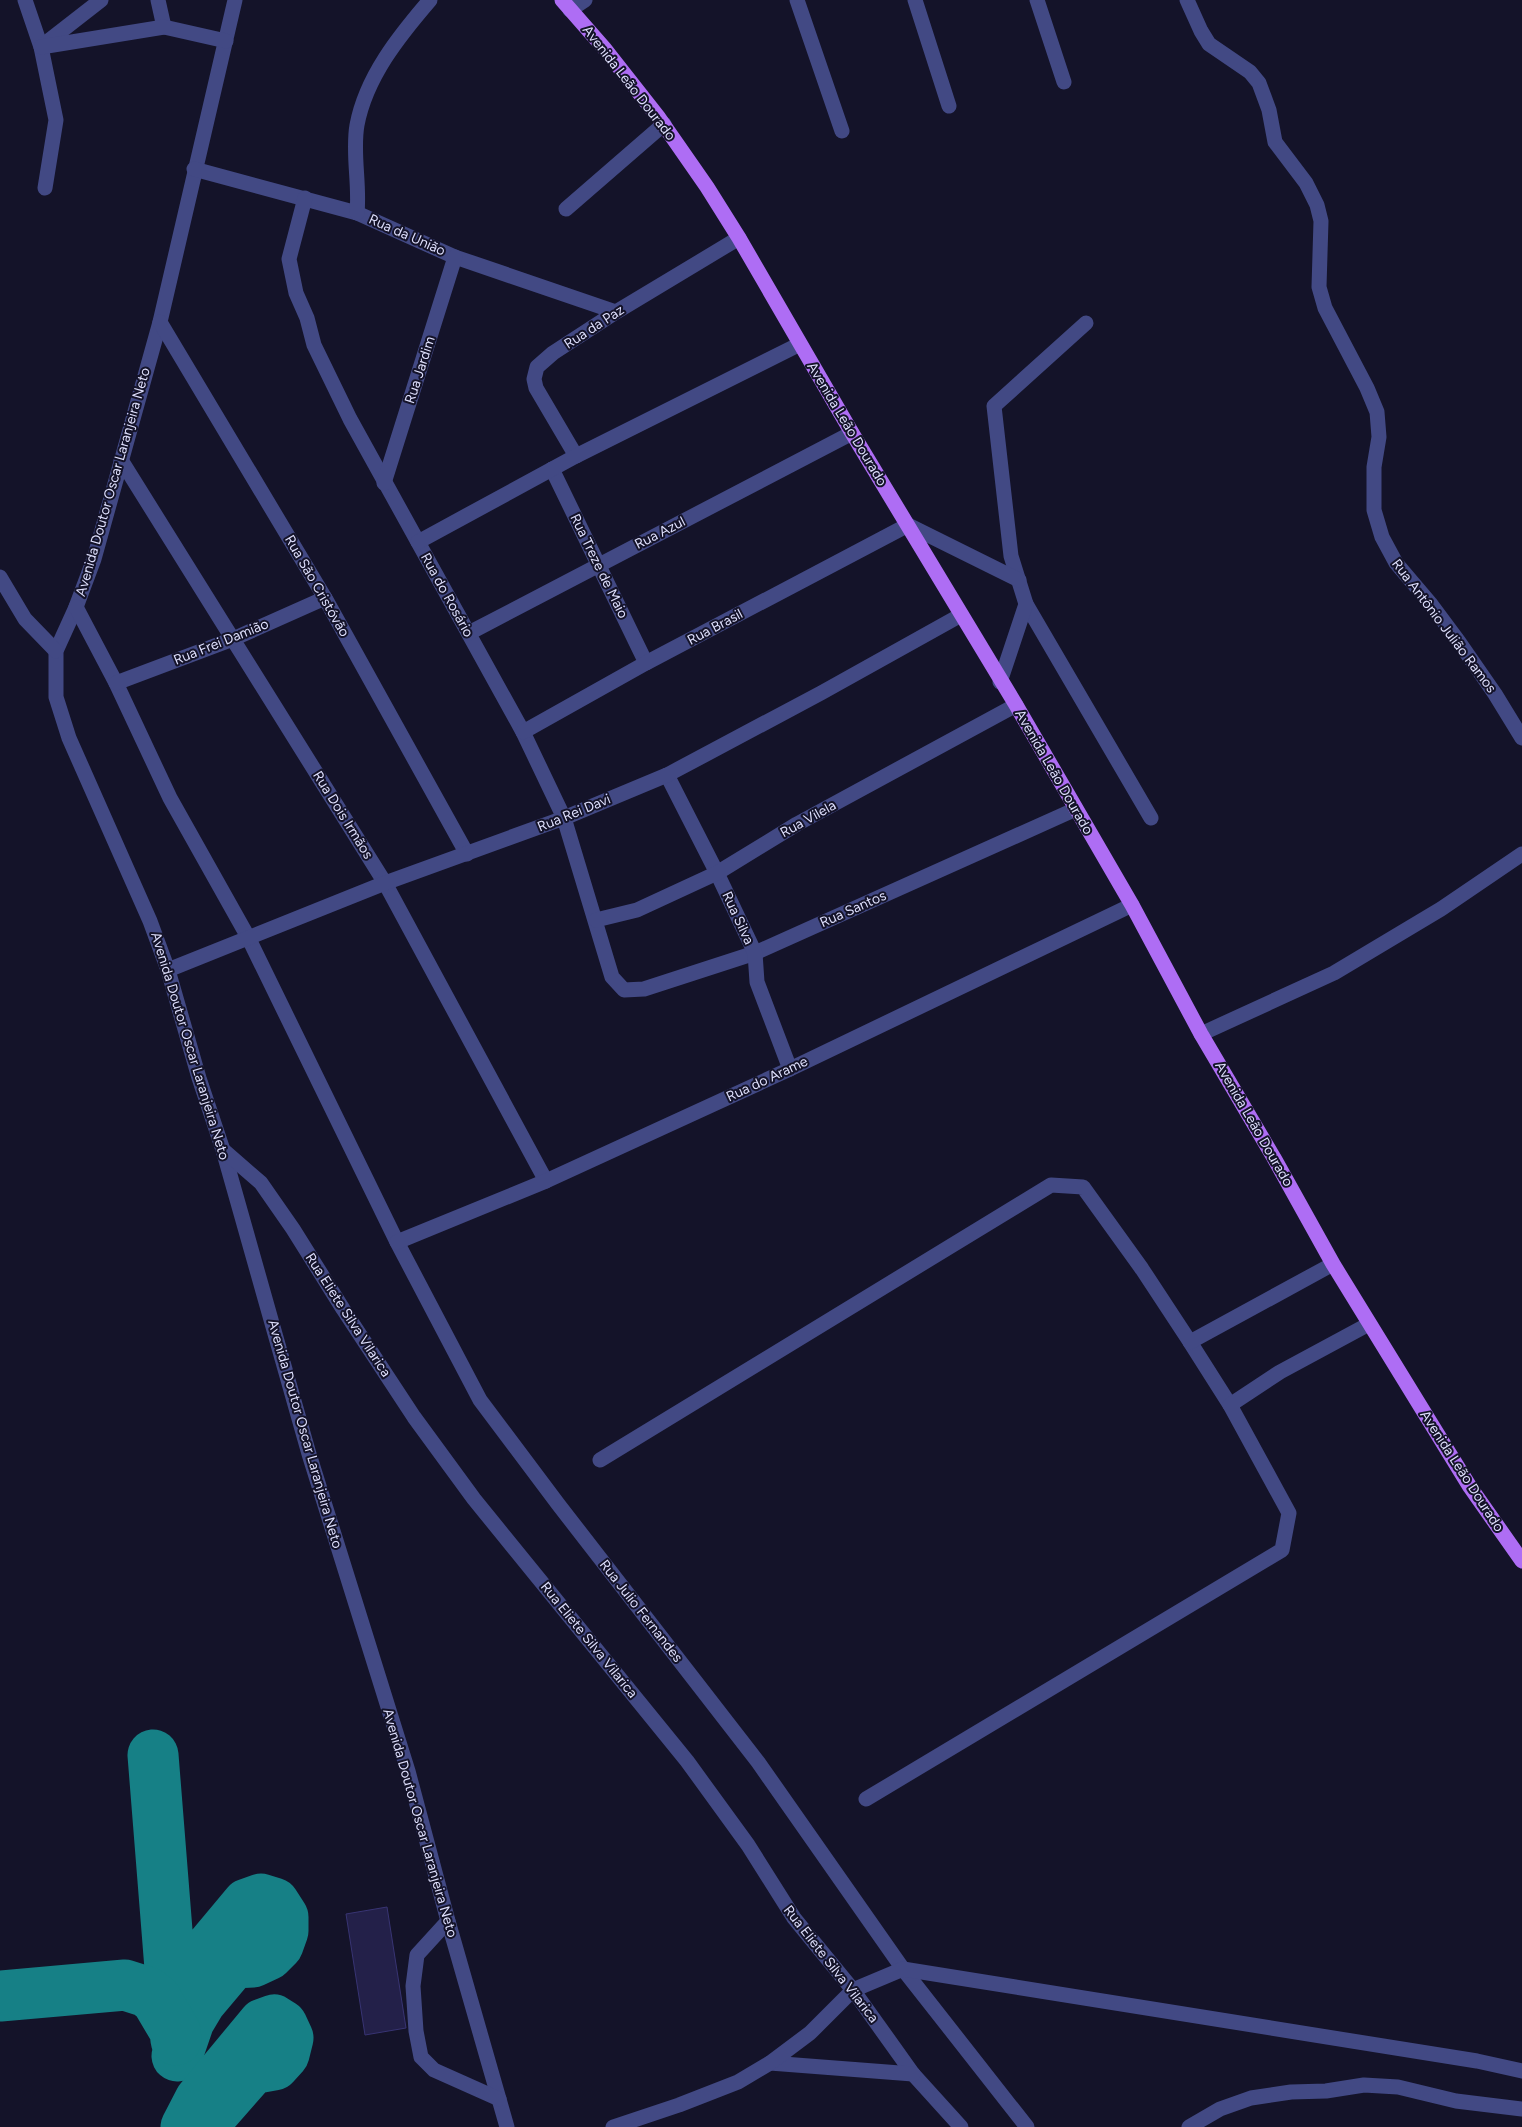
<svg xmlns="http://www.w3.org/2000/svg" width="1522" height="2127" font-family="Figtree,sans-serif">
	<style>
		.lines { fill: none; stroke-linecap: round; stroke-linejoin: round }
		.taxiway { stroke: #168086; stroke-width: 51 }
		.building { fill: #232049; stroke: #383473 }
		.minor { stroke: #424984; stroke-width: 15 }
		.major { stroke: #ae6df4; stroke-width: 15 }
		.labels { text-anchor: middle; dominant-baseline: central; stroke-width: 4; stroke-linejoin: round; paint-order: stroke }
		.street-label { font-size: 14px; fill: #dedffc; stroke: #141329 }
	</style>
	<rect width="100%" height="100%" fill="#141329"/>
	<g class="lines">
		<g class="taxiway">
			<polyline points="153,1755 175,2031 181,1995 191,1971 247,1904 261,1899 274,1903 283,1917 283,1931 278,1945 268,1955 253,1962 233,1963 201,2001 189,2021 177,2056"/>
			<polyline points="0,1996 125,1985 147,1992 156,1999 175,2031 176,2040"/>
			<polyline points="186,2127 200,2100 263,2024 274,2020 282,2025 288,2038 284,2054 274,2065 252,2069 201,2127"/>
		</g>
	</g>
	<polygon class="building" points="387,1907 406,2028 365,2035 346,1914"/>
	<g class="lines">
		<g class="minor">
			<polyline points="25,0 41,47 56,120 45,188"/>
			<polyline points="158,0 164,27"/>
			<polyline points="235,0 160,322 94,559 76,607 56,651 56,697 69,738 150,921 168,970 199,1078 223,1150 309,1454 408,1771 448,1921 507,2127"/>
			<polyline points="797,0 842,131"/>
			<polyline points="915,0 949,106"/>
			<polyline points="1037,0 1064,82"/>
			<polyline points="1187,0 1201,31 1209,44 1250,72 1259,83 1269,110 1275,142 1306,183 1317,205 1321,221 1319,287 1325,308 1367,388 1377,412 1379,437 1374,467 1374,510 1382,537 1396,563 1430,603 1459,642 1495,694 1522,738"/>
			<polyline points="570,10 585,0"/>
			<polyline points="42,46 101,0"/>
			<polyline points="41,47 164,27 226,41"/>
			<polyline points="194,169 357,213 455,257 616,312"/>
			<polyline points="305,198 289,259 296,293 307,318 314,345 350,419 523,732 564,818 612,977 624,990 644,989 755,953 1076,809"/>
			<polyline points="566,209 664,124"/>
			<path d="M357 213C360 184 352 153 357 125 366 77 399 36 430 0"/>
			<polyline points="160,322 325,598 467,854"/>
			<polyline points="576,456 536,388 534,379 537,367 553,353 616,312 739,238"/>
			<polyline points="121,460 385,883 546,1181"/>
			<polyline points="552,469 646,663"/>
			<polyline points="384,483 455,257"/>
			<polyline points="418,542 576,456 800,344"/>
			<polyline points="0,577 25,619 56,651"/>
			<polyline points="1026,604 1151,818"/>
			<polyline points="76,607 116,683 170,798 248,937 397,1242 480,1400 558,1504 758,1762 903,1969 1027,2127"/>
			<polyline points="469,633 852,433"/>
			<polyline points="1000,682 1026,604 1011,556 994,406 1086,323"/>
			<polyline points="116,683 233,639 325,598"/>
			<polyline points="523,732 646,663 908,525 1019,580"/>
			<polyline points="667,775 717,873 755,953 757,982 790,1069"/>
			<polyline points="596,920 637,910 717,873 797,824 1016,705"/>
			<polyline points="168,970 385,883 564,818 667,775 821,693 961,615"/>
			<polyline points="1201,1034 1334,973 1441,909 1522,854"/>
			<polyline points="223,1150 261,1183 293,1229 343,1309 414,1417 474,1499 687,1761 748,1845 794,1918 853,1990 913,2074 961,2127"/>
			<polyline points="397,1242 546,1181 790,1069 1132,905"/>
			<polyline points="1190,1342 1230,1405"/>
			<polyline points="600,1460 1051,1185 1083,1187 1142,1269 1190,1342 1333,1264"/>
			<polyline points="866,1799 1282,1550 1289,1513 1230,1405 1280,1372 1369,1324"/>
			<polyline points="448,1921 417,1955 413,1986 416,2031 421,2057 434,2070 499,2099"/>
			<polyline points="770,2063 913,2074"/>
			<polyline points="613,2127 679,2105 738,2082 770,2063 810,2033 853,1990 903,1969 1477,2061 1522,2071"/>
			<polyline points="1189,2127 1220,2109 1251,2098 1291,2092 1326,2091 1364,2085 1398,2087 1456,2101 1522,2109"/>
		</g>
		<polyline class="major" points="562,0 604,48 659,118 707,187 739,238 852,433 1016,705 1132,905 1201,1034 1274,1158 1333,1264 1470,1487 1522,1561"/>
	</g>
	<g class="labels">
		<g class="street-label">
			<text transform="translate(629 83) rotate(52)">Avenida Leão Dourado</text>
			<text transform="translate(407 235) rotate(24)">Rua da União</text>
			<text transform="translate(594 327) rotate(-33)">Rua da Paz</text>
			<text transform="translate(420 370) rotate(-72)">Rua Jardim</text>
			<text transform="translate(847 424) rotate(59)">Avenida Leão Dourado</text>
			<text transform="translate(113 482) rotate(-74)">Avenida Doutor Oscar Laranjeira Neto</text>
			<text transform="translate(660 533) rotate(-27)">Rua Azul</text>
			<text transform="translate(599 566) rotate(64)">Rua Treze de Maio</text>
			<text transform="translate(317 586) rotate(60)">Rua São Cristóvão</text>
			<text transform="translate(447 595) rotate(61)">Rua do Rosário</text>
			<text transform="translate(1444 626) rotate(53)">Rua Antônio Julião Ramos</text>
			<text transform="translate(715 627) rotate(-28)">Rua Brasil</text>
			<text transform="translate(221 642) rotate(-22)">Rua Frei Damião</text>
			<text transform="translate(1054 772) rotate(60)">Avenida Leão Dourado</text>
			<text transform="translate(574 813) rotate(-22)">Rua Rei Davi</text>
			<text transform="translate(343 815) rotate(58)">Rua Dois Irmãos</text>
			<text transform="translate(808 819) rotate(-29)">Rua Vilela</text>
			<text transform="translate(853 909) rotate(-24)">Rua Santos</text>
			<text transform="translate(738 918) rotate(65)">Rua Silva</text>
			<text transform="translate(190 1046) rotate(73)">Avenida Doutor Oscar Laranjeira Neto</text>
			<text transform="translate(767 1079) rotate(-25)">Rua do Arame</text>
			<text transform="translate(1254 1124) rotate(60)">Avenida Leão Dourado</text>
			<text transform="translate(348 1315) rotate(57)">Rua Eliete Silva Vilarica</text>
			<text transform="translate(305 1434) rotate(74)">Avenida Doutor Oscar Laranjeira Neto</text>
			<text transform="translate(1462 1471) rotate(57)">Avenida Leão Dourado</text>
			<text transform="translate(641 1611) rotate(52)">Rua Julio Fernandes</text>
			<text transform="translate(589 1640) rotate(51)">Rua Eliete Silva Vilarica</text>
			<text transform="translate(420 1823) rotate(74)">Avenida Doutor Oscar Laranjeira Neto</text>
			<text transform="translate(831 1964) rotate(52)">Rua Eliete Silva Vilarica</text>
		</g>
	</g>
</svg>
